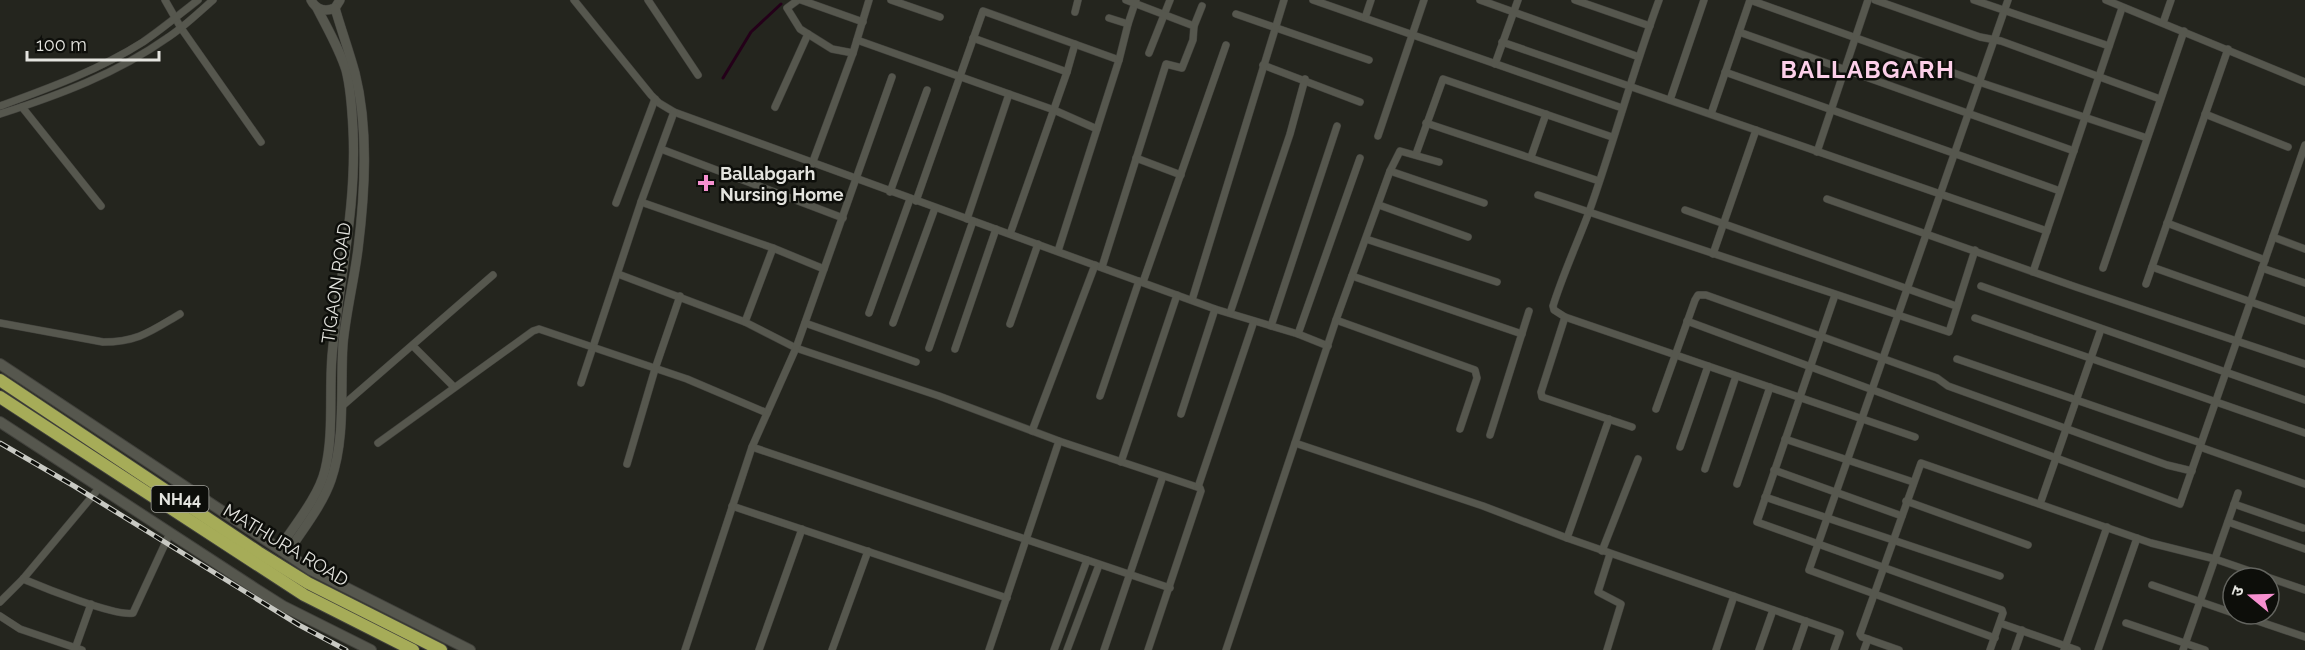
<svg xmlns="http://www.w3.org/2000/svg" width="2305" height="650" font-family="Raleway,'Noto Sans Devanagari',sans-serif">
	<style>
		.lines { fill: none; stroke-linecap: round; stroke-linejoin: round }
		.stream { stroke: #240019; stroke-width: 3 }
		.minor-casing { stroke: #41413c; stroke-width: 8 }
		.tertiary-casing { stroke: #41413c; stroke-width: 10 }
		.secondary-casing { stroke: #41413c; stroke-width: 12 }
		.trunk-casing { stroke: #41413c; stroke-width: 14 }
		.minor { stroke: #56574e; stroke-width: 7 }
		.tertiary { stroke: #56574e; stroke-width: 9 }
		.secondary { stroke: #56574e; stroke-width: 10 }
		.trunk { stroke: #a6ac58; stroke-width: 12 }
		.rail-casing { stroke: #c8c9c3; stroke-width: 5 }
		.rail { stroke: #0d0e0a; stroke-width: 3; stroke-dasharray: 9; stroke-linecap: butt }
		.poi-dot { fill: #f690d0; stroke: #0d0e0a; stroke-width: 2 }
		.labels { text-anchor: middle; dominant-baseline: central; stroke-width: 5; stroke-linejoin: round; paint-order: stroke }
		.shield { fill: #0d0e0a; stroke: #a4a49f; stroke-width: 1.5 }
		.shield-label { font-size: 16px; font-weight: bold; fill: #e4e4df }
		.poi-label { font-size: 18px; font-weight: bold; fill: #e4e4df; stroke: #0d0e0a; text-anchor: start }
		.street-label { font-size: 18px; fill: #e4e4df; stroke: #0d0e0a }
		.district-label { font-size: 24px; font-weight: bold; letter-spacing: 1.5px; fill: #fccfe9; stroke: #0d0e0a }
	</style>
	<rect width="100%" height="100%" fill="#24251e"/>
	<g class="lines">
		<polyline class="stream" points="723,78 751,32 781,4"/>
		<defs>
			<g id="minor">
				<polyline points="165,0 181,28 261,142"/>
				<polyline points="574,0 651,95 659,103 674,112 1215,309 1298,334 1328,346"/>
				<polyline points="648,0 698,75"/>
				<polyline points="798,0 787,8 800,29 832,49 853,53"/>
				<polyline points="801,0 863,22"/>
				<polyline points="891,0 940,17"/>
				<polyline points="1313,0 1622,108"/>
				<polyline points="1480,0 1639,57"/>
				<polyline points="1575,0 1650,26"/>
				<path d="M1659 0C1633 70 1614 142 1589 212 1577 244 1563 274 1553 306L1554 310 1565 317 1915 437"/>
				<polyline points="1875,0 1980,37 2001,41 2160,99"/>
				<polyline points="1974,0 2109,46"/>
				<polyline points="2106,0 2305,82"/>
				<polyline points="1075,12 1078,0"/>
				<polyline points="1236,14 1369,60"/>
				<polyline points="1109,18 1128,24"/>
				<polyline points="1365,18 1371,0"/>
				<polyline points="2163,23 2171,0"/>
				<polyline points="1194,26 1202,6"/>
				<polyline points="1739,32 2074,151"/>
				<polyline points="973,38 1067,72"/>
				<polyline points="857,40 1054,110 1097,129"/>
				<polyline points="1502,42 2047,231"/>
				<polyline points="1149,53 1170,0"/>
				<polyline points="1495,64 1518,0"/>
				<polyline points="1263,65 1360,102"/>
				<polyline points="1725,72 2060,191"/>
				<polyline points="1670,100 1704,0"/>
				<path d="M0 106C49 88 99 70 143 42 162 29 180 14 198 0"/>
				<polyline points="22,107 101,206"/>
				<polyline points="775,107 808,34"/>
				<path d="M0 114C59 95 116 74 167 38 184 27 198 13 213 0"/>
				<polyline points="1711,114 1750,0 1979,82 2147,138"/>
				<polyline points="2205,114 2288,147"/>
				<polyline points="1426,123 1599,181"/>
				<polyline points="1378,136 1424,0"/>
				<polyline points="661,149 843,218"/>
				<polyline points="1817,152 1868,0"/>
				<polyline points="1416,154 1443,79 1612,137"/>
				<polyline points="1531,157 1546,114"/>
				<polyline points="1136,158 1181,175"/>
				<polyline points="812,164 853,53 869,0"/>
				<polyline points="1390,171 1484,203"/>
				<polyline points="890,192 927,90"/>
				<polyline points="1538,195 1949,332 1975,250"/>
				<polyline points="1827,199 2076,287 2305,364"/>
				<polyline points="916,201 983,11 1119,60"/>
				<polyline points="641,202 773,248 824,269"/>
				<polyline points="616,203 655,99"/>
				<polyline points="1379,205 1468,237"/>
				<polyline points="1685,210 1956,306"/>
				<polyline points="967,219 1009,94"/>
				<polyline points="2167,223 2265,260"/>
				<polyline points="1010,234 1067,72 1075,44"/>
				<polyline points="2273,237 2305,249"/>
				<polyline points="1366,239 1497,282"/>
				<polyline points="1058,251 1119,60 1128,24 1136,0"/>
				<polyline points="1713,254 1756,130"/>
				<polyline points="1102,267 1166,64 1182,68 1193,40 1194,26 1126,0"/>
				<polyline points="2152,267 2305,321"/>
				<polyline points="2103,268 2184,31"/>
				<polyline points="2262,268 2305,283"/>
				<polyline points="2033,272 2122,8"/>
				<polyline points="618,274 745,322 773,248"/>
				<polyline points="1352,276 1522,334"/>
				<polyline points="1143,282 1226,45"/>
				<polyline points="2146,284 2228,49"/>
				<polyline points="1981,286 2305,400"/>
				<polyline points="1835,295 1757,522 2002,610 2003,613 1990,650"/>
				<polyline points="1192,300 1284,0"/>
				<polyline points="869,313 910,199"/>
				<polyline points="1230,313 1290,134 1305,79"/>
				<polyline points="1565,317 1541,392 1542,397 1632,427"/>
				<polyline points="1975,318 2305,433"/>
				<polyline points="1336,320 1475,370 1477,378 1460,429"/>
				<polyline points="1687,321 2180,504 2305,145"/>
				<polyline points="745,322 796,348 939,396 1059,441 1200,488 1201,491 1148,650"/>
				<path d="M0 323 103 342C138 342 151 331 180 314"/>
				<polyline points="805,323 916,362"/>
				<polyline points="893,323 935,208"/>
				<polyline points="1010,324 1038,244"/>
				<polyline points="1271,326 1337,126"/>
				<polyline points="1298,334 1360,158"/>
				<polyline points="413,346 453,386"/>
				<polyline points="929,348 973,221"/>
				<polyline points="955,349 996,229"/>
				<polyline points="1957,359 2201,443"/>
				<polyline points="581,383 641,202 674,112"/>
				<polyline points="1100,396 1139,281"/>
				<polyline points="341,407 493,275"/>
				<polyline points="1656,409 1695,300 1698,295 1706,295 1937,378 1948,386 2167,465 2192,471"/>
				<polyline points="1181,414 1215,309"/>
				<polyline points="1032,431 1095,265"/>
				<polyline points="1490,435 1529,311"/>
				<polyline points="1785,439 1913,482"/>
				<polyline points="378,443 533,331 539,329 687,379 767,413"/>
				<polyline points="1295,443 1483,506 1567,538 1840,633 1834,650"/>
				<polyline points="752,447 1170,588"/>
				<polyline points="1680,447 1708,366"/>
				<polyline points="2200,447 2305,484"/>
				<polyline points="1121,462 1177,295"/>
				<polyline points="627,464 655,369 680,296"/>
				<polyline points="1705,469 1736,376"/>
				<polyline points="1774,470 1902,516"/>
				<polyline points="1737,484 1770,387"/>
				<polyline points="1198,487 1254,321"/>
				<polyline points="1765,497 2000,576"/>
				<polyline points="1906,501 2028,545"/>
				<polyline points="2040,504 2101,329"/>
				<polyline points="2234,504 2303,528"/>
				<polyline points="732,506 1007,598"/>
				<polyline points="2228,522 2305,549"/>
				<polyline points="1567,538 1609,419"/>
				<polyline points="1602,551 1638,459"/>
				<path d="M23 579C42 587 116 617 133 613L170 533"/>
				<polyline points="2152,585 2233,613"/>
				<polyline points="0,602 23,579 100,487"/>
				<polyline points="2237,614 2305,637"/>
				<polyline points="0,616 20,629 82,650"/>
				<polyline points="2000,623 2077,650"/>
				<polyline points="2126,623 2205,650"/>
				<polyline points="1995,638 1809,570 2008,0"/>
				<polyline points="75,649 91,604"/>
				<polyline points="685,650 752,447 796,348 892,77"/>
				<polyline points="759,650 802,529"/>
				<polyline points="832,650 868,551"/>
				<polyline points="989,650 1059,441"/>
				<polyline points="1054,650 1087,560"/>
				<polyline points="1067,650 1099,565"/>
				<polyline points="1104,650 1163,476"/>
				<polyline points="1226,650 1336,320 1390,171 1400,151 1439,162"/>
				<polyline points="1607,650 1621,604 1598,592 1610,554"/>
				<polyline points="1716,650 1734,596"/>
				<polyline points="1759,650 1773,610"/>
				<polyline points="1796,650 1806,621"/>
				<polyline points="1864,650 1868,639"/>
				<polyline points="1899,650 1862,637 1860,634 1921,463 2151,543 2215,559 2305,590"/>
				<polyline points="2015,650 2022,630"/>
				<polyline points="2064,650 2107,527"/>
				<polyline points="2098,650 2137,538"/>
				<polyline points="2183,650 2238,493"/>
			</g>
			<g id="tertiary">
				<path d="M311 0C316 10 325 12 335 8L340 0"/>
				<path d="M279 549C294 526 319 496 325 470 334 434 329 393 332 356 339 279 357 207 353 129 352 109 351 89 346 70 339 48 327 28 317 8"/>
				<path d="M287 554C302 530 322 506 331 480 346 437 340 388 343 344 346 312 354 281 358 249 365 193 369 129 355 73 349 51 341 29 335 8"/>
			</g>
			<g id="secondary">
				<polyline points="0,364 311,570 470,650"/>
				<polyline points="0,422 256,589 283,606 371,650"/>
			</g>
			<g id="trunk">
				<polyline points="0,380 258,552 308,583 441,650"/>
				<polyline points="0,397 304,595 413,650"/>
			</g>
		</defs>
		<use href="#minor" class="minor-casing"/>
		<use href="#tertiary" class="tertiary-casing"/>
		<use href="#secondary" class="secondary-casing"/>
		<use href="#trunk" class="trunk-casing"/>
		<use href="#minor" class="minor"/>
		<use href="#tertiary" class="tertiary"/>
		<use href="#secondary" class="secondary"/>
		<use href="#trunk" class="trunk"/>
		<defs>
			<polyline id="rail" points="0,443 74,486 299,625 346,650"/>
		</defs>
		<use href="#rail" class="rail-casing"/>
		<use href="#rail" class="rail"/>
	</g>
	<path class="poi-dot" d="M703 174h6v6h6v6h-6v6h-6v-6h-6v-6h6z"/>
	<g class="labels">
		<rect class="shield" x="151.5" y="486" width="57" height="26" rx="4.5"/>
		<g class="shield-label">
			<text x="180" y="499">NH44</text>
		</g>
		<g class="poi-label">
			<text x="720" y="173">Ballabgarh<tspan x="720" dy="21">Nursing Home</tspan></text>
		</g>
		<g class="street-label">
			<text transform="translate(336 283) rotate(-82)">TIGAON ROAD</text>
			<text transform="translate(286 545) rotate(31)">MATHURA ROAD</text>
		</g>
		<g class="district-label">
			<text x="1868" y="69">BALLABGARH</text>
		</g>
	</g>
	<g transform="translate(2251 596) rotate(289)"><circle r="28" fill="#0d0e0a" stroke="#63645f" stroke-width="1.5"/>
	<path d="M0-4.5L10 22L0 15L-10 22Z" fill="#f690d0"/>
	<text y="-9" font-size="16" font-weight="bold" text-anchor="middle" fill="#e4e4df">उ</text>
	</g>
	<path d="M27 51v9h132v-9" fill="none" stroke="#e4e4df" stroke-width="3"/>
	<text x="36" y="51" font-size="18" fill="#e4e4df" stroke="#0d0e0a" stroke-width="4.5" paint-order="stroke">100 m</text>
</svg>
